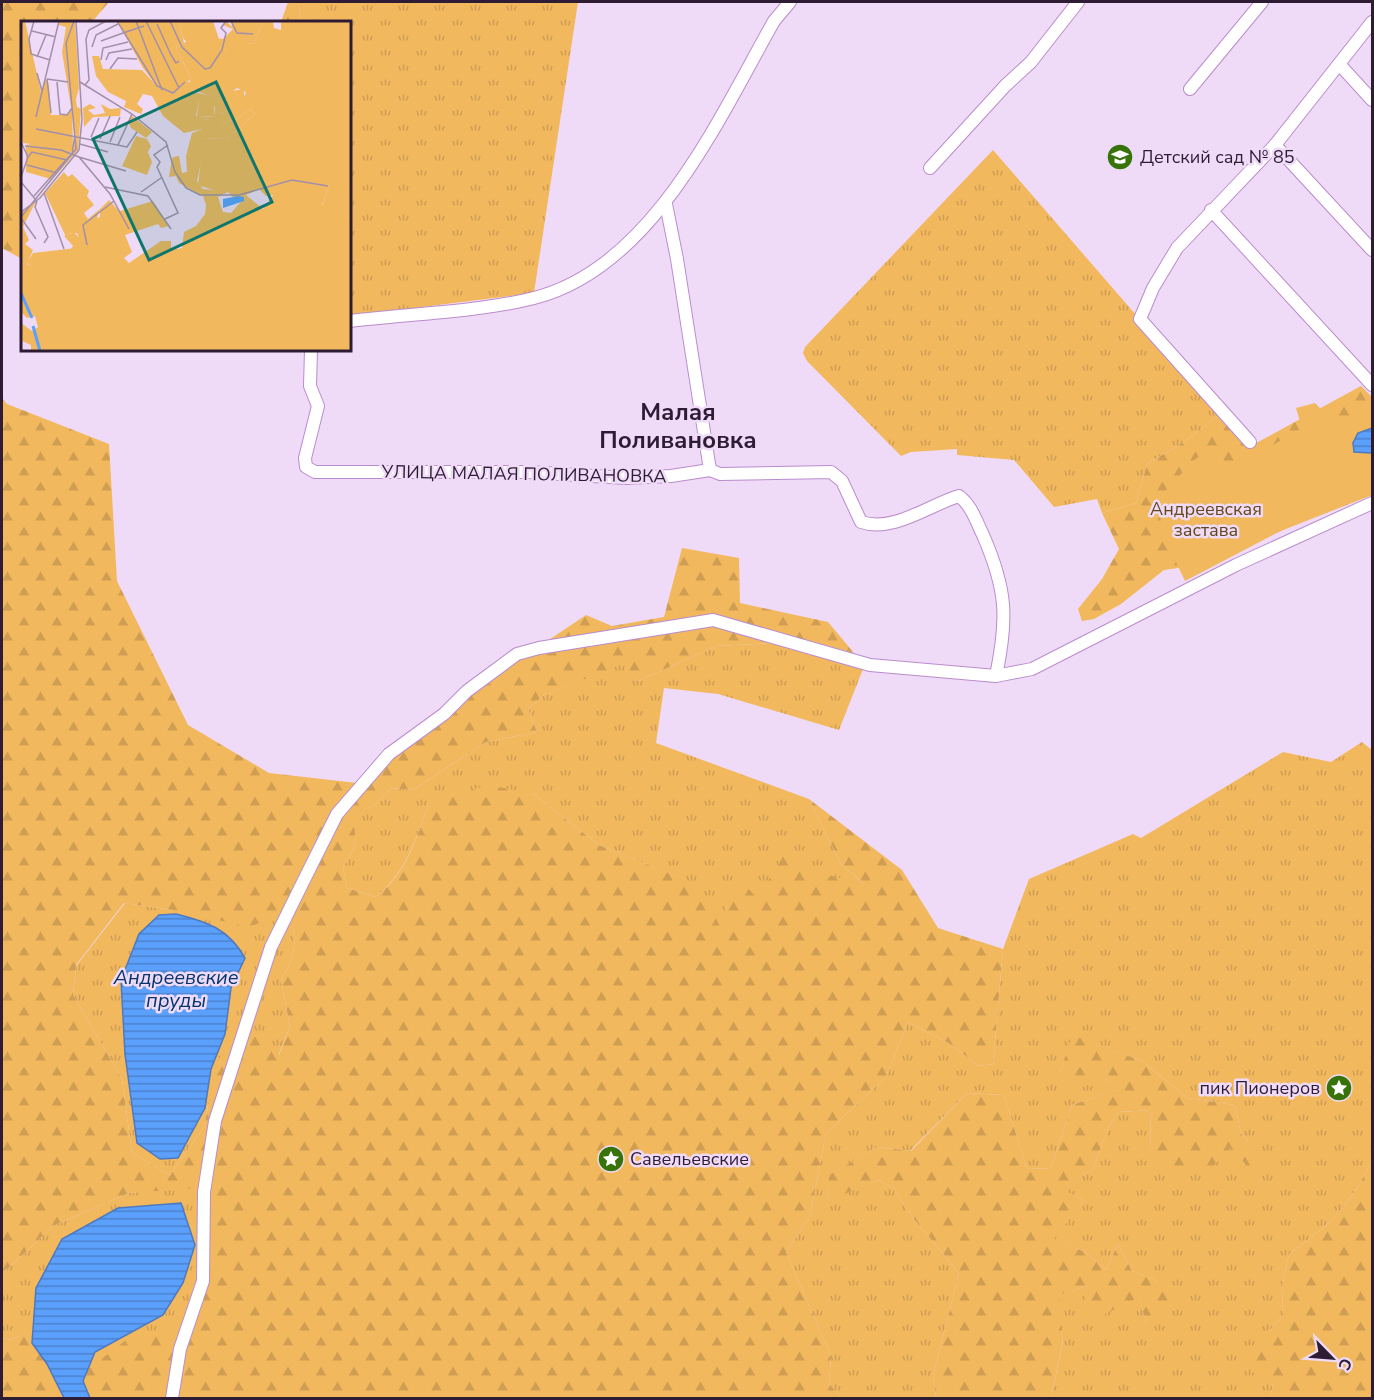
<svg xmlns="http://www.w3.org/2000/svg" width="1374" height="1400" font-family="'Nunito Sans',sans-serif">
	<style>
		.grass { fill: url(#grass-tufts) }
		.forest { fill: url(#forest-firs); fill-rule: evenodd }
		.green { fill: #f2b85e }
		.water { fill: url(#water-rules); stroke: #4e78c0; stroke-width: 1.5 }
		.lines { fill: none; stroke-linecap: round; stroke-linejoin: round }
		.minor-casing { stroke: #ba8ccd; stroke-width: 14 }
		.minor { stroke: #fff; stroke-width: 12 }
		.labels { text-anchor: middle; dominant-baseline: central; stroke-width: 5; stroke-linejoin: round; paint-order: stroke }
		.poi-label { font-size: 18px; fill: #2e1c35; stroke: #efdbf7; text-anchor: start }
		.street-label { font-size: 18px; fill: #2e1c35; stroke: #efdbf7 }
		.park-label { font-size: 18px; fill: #634718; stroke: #efdbf7 }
		.water-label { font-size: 20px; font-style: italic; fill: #04356e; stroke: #efdbf7 }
		.district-label { font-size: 24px; font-weight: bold; fill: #2e1c35; stroke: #efdbf7 }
		.inset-river { fill: none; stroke: #5ba0fc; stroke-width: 3 }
		.inset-road { fill: none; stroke: #a28fa9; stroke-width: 1.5 }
		.view { fill: #0f766e; fill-opacity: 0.15; stroke: #0f766e; stroke-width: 3 }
		.inset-edge { fill: none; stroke: #2e1c35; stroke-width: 3 }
	</style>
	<defs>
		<pattern id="grass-tufts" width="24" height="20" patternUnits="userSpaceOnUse" patternTransform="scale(1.5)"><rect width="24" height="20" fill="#f2b85e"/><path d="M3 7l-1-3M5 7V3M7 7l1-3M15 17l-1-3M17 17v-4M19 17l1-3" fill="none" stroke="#d09e52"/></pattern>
		<pattern id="forest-firs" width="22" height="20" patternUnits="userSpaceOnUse" patternTransform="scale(1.5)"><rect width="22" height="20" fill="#f2b85e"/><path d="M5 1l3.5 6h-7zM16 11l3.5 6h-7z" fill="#d09e52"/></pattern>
		<pattern id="water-rules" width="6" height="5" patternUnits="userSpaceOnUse" patternTransform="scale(1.5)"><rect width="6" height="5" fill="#5ba0fc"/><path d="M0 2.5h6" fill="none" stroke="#4c82cd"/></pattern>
	</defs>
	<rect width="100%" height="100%" fill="#efdbf7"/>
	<g class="grass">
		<polygon points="300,2 578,2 534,293 350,316 350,22 299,22"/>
		<polygon points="993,150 1221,413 1187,440 1147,464 1136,503 1102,513 1097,499 1054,507 1014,460 957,455 957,449 911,452 901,456 807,361 803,353 805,347"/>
		<path d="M811 641 854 653 863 669 839 730 718 694 664 688 656 743 809 799 841 864 865 885 726 940 698 885 599 845 532 793 428 806C414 844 407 870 376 897L347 888 343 867 356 844 352 816 376 804 391 788 413 790 486 742 537 732 528 709 544 695 623 663 638 681 717 646Z"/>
		<path d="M1362 742 1372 750V1160C1348 1209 1333 1222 1289 1254L1282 1287 1283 1315 1268 1332 1273 1384 1270 1398H1051L1063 1341 1058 1295 1090 1285 1139 1296 1146 1323 1158 1281 1132 1271 1118 1244 1106 1270 1085 1252 1053 1239 1084 1200 1062 1190 1093 1169 1109 1126 1119 1112 1150 1110 1151 1152 1231 1148 1270 1163 1241 1134 1235 1105 1188 1098 1142 1061 1073 1036 1060 1073 1105 1079 1121 1089 1072 1105 1051 1168 1027 1169 1004 1095 967 1093 910 1151 877 1147 830 1175 828 1200 878 1180 895 1189 909 1213 959 1273 933 1376 936 1398H841L829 1383 831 1356 786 1252 810 1216 826 1133 886 1077 908 1022 950 1044 979 1066 993 1064 1003 949 1029 879 1133 834 1141 838 1283 752 1331 762Z"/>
		<path d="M125 903 173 910 289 911C297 940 297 955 281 980L290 1027 278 1056 268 1038 208 1105 204 1127 170 1175 132 1153 122 1079 73 995 76 966Z"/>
		<polygon points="182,1187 195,1187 195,1282 181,1335 87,1398 62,1398 38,1330 8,1340 2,1338 2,1271 10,1267 53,1226 129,1193"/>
	</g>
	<g class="forest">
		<polygon points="2,2 109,2 92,22 22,22 22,259 2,248"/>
		<polygon points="288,2 300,2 299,22 281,22"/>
		<polygon points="1361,386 1372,397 1372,495 1192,566 1164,570 1121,604 1094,619 1082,621 1078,609 1102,579 1119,549 1102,513 1136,503 1147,464 1187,440 1221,413 1247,448"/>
		<path d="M2 398 7 404 109 444 117 581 188 725 269 773 366 784 394 755 465 696 586 615 612 626 664 617 682 548 739 558 740 603 828 622 854 653 811 641 717 646 638 681 623 664 544 695 528 709 537 732 486 742 413 790 391 788 376 804 353 816 356 844 343 867 347 888 376 897C408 870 414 844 428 806L487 785 532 793 599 845 699 885 726 938V902L731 887 746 886 757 898 778 865 781 842 808 870 864 884 841 864 809 799 902 870 938 928 1003 949 993 1064 979 1066 950 1044 908 1022 886 1077 826 1133 810 1216 786 1252 831 1356 829 1383 841 1398H87V1370L138 1331 181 1335 195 1282V1188L129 1193 53 1226 10 1267 2 1271ZM124 903 173 910 249 927 289 911C297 940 297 955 281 980L290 1027 279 1055 268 1038 248 1034 217 1060 204 1127 170 1175 132 1153 122 1079 73 995 76 965Z"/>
		<polygon points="1072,1035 1142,1061 1188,1098 1235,1105 1241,1134 1271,1163 1251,1170 1231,1148 1213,1166 1168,1169 1151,1152 1150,1110 1119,1112 1109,1126 1093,1169 1063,1190 1084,1200 1054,1239 1085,1252 1106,1270 1118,1244 1132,1271 1158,1281 1171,1299 1146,1323 1139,1297 1097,1318 1083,1303 1090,1285 1059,1295 1063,1340 1051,1398 936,1398 933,1376 959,1273 909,1213 895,1189 878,1180 828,1201 829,1175 877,1147 911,1151 967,1093 1004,1095 1027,1169 1051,1168 1072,1105 1120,1089 1105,1079 1077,1089 1060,1073"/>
		<path d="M1372 1160V1398H1270L1273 1384 1252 1372 1268 1332 1283 1315 1282 1287 1289 1254C1333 1222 1348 1209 1372 1160Z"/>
		<polygon points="38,1329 62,1398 2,1398 2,1338 9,1340"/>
	</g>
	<polygon class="green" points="1315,403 1334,423 1372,413 1372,495 1292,525 1185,581 1164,537 1157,500 1193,461 1204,453 1220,476 1302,428 1296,408"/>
	<g class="water">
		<polygon points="1372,428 1372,453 1354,452 1353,443 1358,433"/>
		<path d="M176 914C207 922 228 928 245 958L231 988 225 1034 211 1069 205 1108 178 1158 160 1159 137 1143 125 1054 121 980 139 934 159 915Z"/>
		<polygon points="181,1203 195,1245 183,1283 163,1315 95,1352 83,1381 90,1398 64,1398 47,1364 32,1343 36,1288 62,1239 118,1208"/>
	</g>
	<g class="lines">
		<defs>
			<g id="minor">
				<polyline points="1340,65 1372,100"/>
				<polyline points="1190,89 1262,2"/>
				<polyline points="1275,145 1372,250"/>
				<polyline points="930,168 1005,86 1031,62 1078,2"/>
				<polyline points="666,204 677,259 710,470"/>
				<polyline points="1211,210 1372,385"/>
				<path d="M350 321C407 314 479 312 534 298 653 268 719 118 774 21L790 2"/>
				<path d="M311 350 310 386 318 406 305 458 306 467 315 472H528L626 478 671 476 710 470 720 474 831 472 842 481 861 522C893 533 929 505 959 496 972 506 976 521 983 535 1007 590 1008 618 996 676"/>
				<polyline points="1250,442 1140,319 1153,288 1177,248 1275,145 1372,22"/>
				<polyline points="172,1398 180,1349 203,1281 204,1192 215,1121 271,947 304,880 337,814 389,754 444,714 467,691 517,654 539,648 713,620 870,665 996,676 1032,669 1236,565 1372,503"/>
			</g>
		</defs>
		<use href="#minor" class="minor-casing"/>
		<use href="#minor" class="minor"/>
	</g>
	<defs>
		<symbol id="school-disc" viewBox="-11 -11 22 22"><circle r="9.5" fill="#377308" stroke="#efdbf7"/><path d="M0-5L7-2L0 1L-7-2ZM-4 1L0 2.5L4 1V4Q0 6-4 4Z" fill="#fff"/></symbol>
		<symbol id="sight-disc" viewBox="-11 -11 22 22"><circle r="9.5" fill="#377308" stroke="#efdbf7"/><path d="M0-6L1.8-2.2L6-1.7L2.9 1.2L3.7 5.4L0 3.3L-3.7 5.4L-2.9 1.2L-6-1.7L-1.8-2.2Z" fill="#fff"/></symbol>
	</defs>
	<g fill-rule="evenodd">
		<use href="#school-disc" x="1105" y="142" width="30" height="30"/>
		<use href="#sight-disc" x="1324" y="1073" width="30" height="30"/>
		<use href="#sight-disc" x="596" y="1144" width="30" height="30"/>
	</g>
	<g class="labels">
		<g class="poi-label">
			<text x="1140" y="157">Детский сад № 85</text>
			<text x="1320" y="1088" text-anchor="end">пик Пионеров</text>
			<text x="630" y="1159">Савельевские</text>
		</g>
		<g class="street-label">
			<text transform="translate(524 474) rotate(1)">УЛИЦА МАЛАЯ ПОЛИВАНОВКА</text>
		</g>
		<g class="park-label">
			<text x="1206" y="509">Андреевская<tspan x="1206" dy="21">застава</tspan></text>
		</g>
		<g class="water-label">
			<text x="176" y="977">Андреевские<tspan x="176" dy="23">пруды</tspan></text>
		</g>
		<g class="district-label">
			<text x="678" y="412">Малая<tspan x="678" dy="28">Поливановка</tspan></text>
		</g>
	</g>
	<g transform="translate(21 21)">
		<rect width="330" height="330" fill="#efdbf7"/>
		<path d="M39 0H54L58 67 55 78 56 86 60 88 57 129 15 177 51 132 55 117 41 31 45 6 38 4ZM205 0 211 6 210 0H243L232 23 203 17 212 8 202 4ZM167 20 205 21 203 63 174 66 155 26ZM71 35H78L82 48 121 49 136 65 151 72 167 60 173 71 186 74 223 68V76L215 80 213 78 208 89 199 93 193 85 194 96 180 95 178 80 175 95 188 99 196 113 201 102 216 98 229 88 234 93 206 118 181 117V108L163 112 142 95 131 75 122 73 116 83 122 88 120 93 103 86 105 80 87 71 75 55ZM115 115 126 118 130 125 127 131 131 141 126 154 101 145ZM171 127 181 137 176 160 182 168 192 169 190 173 186 174 167 163 151 141 152 136 158 135 161 152 166 151 165 135ZM43 151 47 156 51 153 68 170 66 175 73 184 63 192 67 198 79 188 76 197 132 180 148 205 140 207 137 203 101 215 93 209 65 210 59 220 56 212H49L46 218 24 172ZM310 159 330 171V198L301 185ZM55 227 63 243 13 248 6 242 12 232Z" fill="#f2b85e"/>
		<path d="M158 0H192L198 18 214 16 220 11 227 22 232 23 243 0H252L253 7 260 9V0H330V171L310 160 301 184 330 198V330H10V324L1 320 0 302 11 310 17 306 14 295 6 297 0 291V192L15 180 2 206 8 219 4 223 12 229 6 243 15 248 23 237 32 234 33 240H41L52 225 43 215 53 211 59 218 69 205 76 209H102L111 231 103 237 108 242 140 220H150V229L161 227 163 211 175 205 184 193 185 184 182 175 158 162 155 155 148 156 151 137 167 162 190 173 192 169 177 164 180 138 170 136 171 128 165 135 171 112 181 108V117L206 118 234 93 229 88 216 98 201 102 197 118 185 109 188 99 178 96 179 102H175L178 80 183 88 180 95 189 96 194 95V83L199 93 208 89 212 77 223 76 225 71 216 67 209 72 186 74 170 68 165 72 170 56 178 57 171 58 176 65 184 60 181 55 193 49 200 53 205 26 183 41 162 17ZM238 168 245 175 252 174 242 188 225 174ZM207 171 212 176H224L210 192 202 191 197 176ZM69 83 75 87 67 89 73 94 84 92 80 83 89 88 100 87 99 95 72 96 63 106 62 87ZM88 179 98 190 79 206V188Z" fill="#f2b85e" fill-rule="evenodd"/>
		<path d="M0 0H4L20 71 25 58 28 64 30 94H46L51 88 52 128 30 158 5 151V124L10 123 2 122 0 110ZM96 0H158L163 22 155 26 170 58 151 72 136 65 122 47ZM111 95 131 111 125 117 110 107 107 100Z" fill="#f2b85e"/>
		<path d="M217 175 223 176V180L202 187V178Z" fill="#5ba0fc"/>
		<path class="inset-river" d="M0 272 11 297M12 305 19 330"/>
		<path class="inset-road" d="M13 0 8 18 10 33 29 39M96 0 136 65 152 72 164 61M115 0 141 69M125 0 158 67M149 0 161 26 184 48 189 47 201 29 205 12 200 7 205 0M210 0 216 12 232 13M136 3 150 34 155 42 158 40M11 10 35 16M102 12 123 5M80 20 102 12M71 26 75 14 97 3M16 36 25 14M80 39 82 27 107 21M85 39 88 32 111 28M89 48 97 37 116 38M16 52 21 70M26 58 30 92M26 58 47 61M36 61 39 93 46 94 51 87M59 61 111 93 145 121 154 151 165 167 179 174H218L271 159 307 165M64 64 68 59 65 18 68 9 85 0M15 96 38 0M15 108 106 126 116 111M70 116 78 97M79 118 89 95M0 121 7 136 0 156M89 121 99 96M59 123 87 131M97 124 111 93M4 125 40 129 58 136 89 173 108 208M7 136 11 131 46 139M58 136 105 150M6 144 36 152M0 161 15 179M84 166 127 175 150 208M120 171 140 157M23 172 43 228M13 175 51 132 54 114M16 180 14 186 27 216 23 222M0 191 19 177 58 129 61 98 55 0M0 196 55 128 45 22 53 0M0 197 15 218M144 198 157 192 136 146 139 141 133 134 147 124M66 224 62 204 93 180"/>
		<path class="view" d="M195 61 251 181 128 239 72 118Z"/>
		<rect width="330" height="330" class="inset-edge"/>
	</g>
	<rect width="1374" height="1400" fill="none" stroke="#2e1c35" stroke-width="6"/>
	<g transform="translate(1332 1358) rotate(115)" stroke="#efdbf7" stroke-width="4.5" paint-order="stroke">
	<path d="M0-4.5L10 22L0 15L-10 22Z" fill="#2e1c35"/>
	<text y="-9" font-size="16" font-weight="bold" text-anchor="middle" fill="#2e1c35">С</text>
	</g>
</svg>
